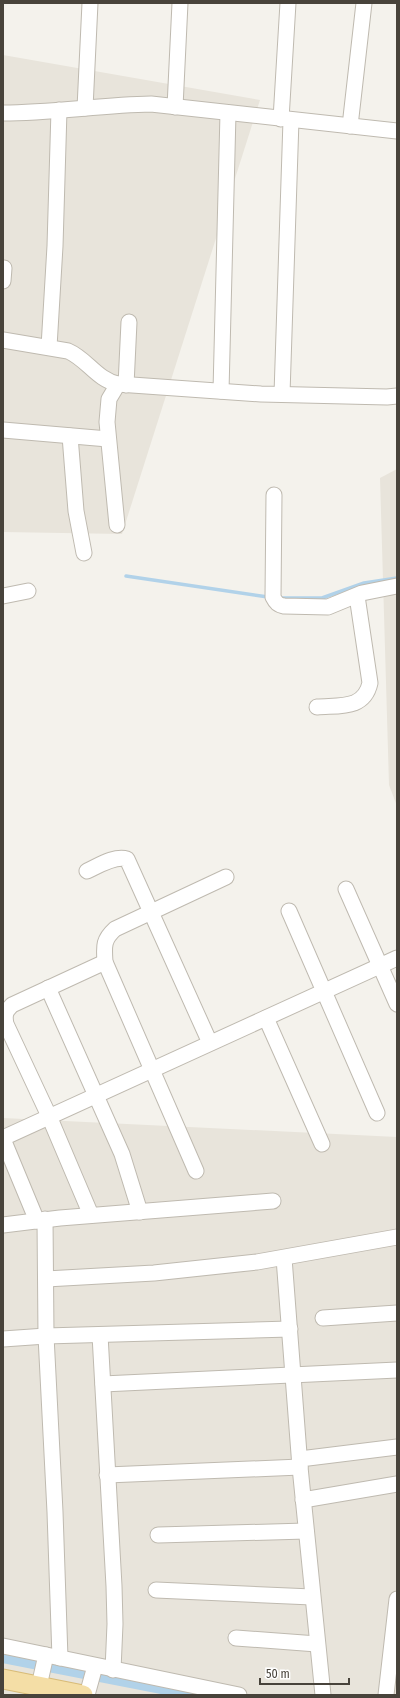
<svg xmlns="http://www.w3.org/2000/svg" width="400" height="1698" font-family="'Fira Sans Condensed',sans-serif">
	<style>
		.residential { fill: #e8e4db }
		.lines { fill: none; stroke-linecap: round; stroke-linejoin: round }
		.stream { stroke: #b1d2e9; stroke-width: 3.5 }
		.canal { stroke: #b1d2e9; stroke-width: 12 }
		.minor-casing { stroke: #bfbab0; stroke-width: 17 }
		.major-casing { stroke: #d8bb77; stroke-width: 21 }
		.minor { stroke: #fff; stroke-width: 15 }
		.major { stroke: #f4dea6; stroke-width: 19 }
	</style>
	<rect width="100%" height="100%" fill="#f4f2ec"/>
	<g class="residential">
		<polygon points="3,55 260,100 122,534 3,532"/>
		<polygon points="397,469 397,806 389,785 380,478"/>
		<polygon points="3,1118 397,1137 397,1695 3,1695"/>
	</g>
	<g class="lines">
		<g class="stream">
			<polyline points="126,576 268,597"/>
			<polyline points="279,598 322,598 364,583 397,578"/>
		</g>
		<polyline class="canal" points="3,1657 197,1695"/>
		<defs>
			<g id="minor">
				<polyline points="175,107 180,3"/>
				<polyline points="85,108 90,3"/>
				<path d="M3 113C52 113 101 105 151 104L397 131"/>
				<polyline points="281,119 288,3"/>
				<polyline points="350,126 364,3"/>
				<polyline points="3,281 4,268"/>
				<path d="M3 340 68 351C87 359 97 380 118 384L261 394 387 397 397 396"/>
				<polyline points="49,347 55,246 59,110"/>
				<polyline points="126,385 129,322"/>
				<polyline points="221,391 228,113"/>
				<polyline points="282,394 291,120"/>
				<polyline points="3,430 108,439"/>
				<polyline points="70,436 76,511 84,553"/>
				<path d="M274 495 273 597C276 603 278 605 284 606L328 607 362 593 397 586"/>
				<polyline points="117,525 107,422 109,399 118,384"/>
				<polyline points="3,596 28,591"/>
				<path d="M317 707C339 705 364 710 370 683L357 596"/>
				<path d="M87 871C98 866 115 855 127 859L210 1043"/>
				<polyline points="346,889 397,1004"/>
				<polyline points="289,911 377,1113"/>
				<polyline points="48,988 122,1154 140,1212"/>
				<polyline points="266,1018 322,1144"/>
				<polyline points="3,1138 397,958"/>
				<polyline points="3,1139 37,1221"/>
				<path d="M196 1171 105 962C104 946 103 940 115 929L226 877"/>
				<path d="M91 1215 49 1116 6 1024C4 1014 6 1011 12 1005L105 962"/>
				<polyline points="45,1219 46,1336 55,1512 60,1658"/>
				<polyline points="3,1225 60,1218 273,1201"/>
				<polyline points="284,1258 300,1467 323,1695"/>
				<polyline points="46,1279 154,1273 257,1262 397,1237"/>
				<polyline points="323,1318 397,1313"/>
				<polyline points="100,1335 114,1586 115,1624 113,1670"/>
				<polyline points="3,1339 46,1336 290,1329"/>
				<polyline points="103,1384 397,1370"/>
				<polyline points="300,1459 397,1447"/>
				<polyline points="107,1475 300,1467"/>
				<polyline points="303,1500 397,1484"/>
				<polyline points="158,1535 306,1531"/>
				<polyline points="156,1590 312,1597"/>
				<polyline points="236,1638 317,1644"/>
				<polyline points="3,1646 239,1695"/>
				<polyline points="39,1686 46,1655"/>
				<polyline points="87,1695 95,1666"/>
				<polyline points="386,1695 397,1599"/>
			</g>
			<polyline id="major" points="3,1679 83,1695"/>
		</defs>
		<use href="#minor" class="minor-casing"/>
		<use href="#major" class="major-casing"/>
		<use href="#minor" class="minor"/>
		<use href="#major" class="major"/>
	</g>
	<rect width="400" height="1698" fill="none" stroke="#48433b" stroke-width="8"/>
	<path d="M260 1678v6h89v-6" fill="none" stroke="#48433b" stroke-width="2"/>
	<text x="266" y="1678" font-size="12" fill="#48433b" stroke="#ffffff" stroke-width="3" paint-order="stroke">50 m</text>
</svg>
